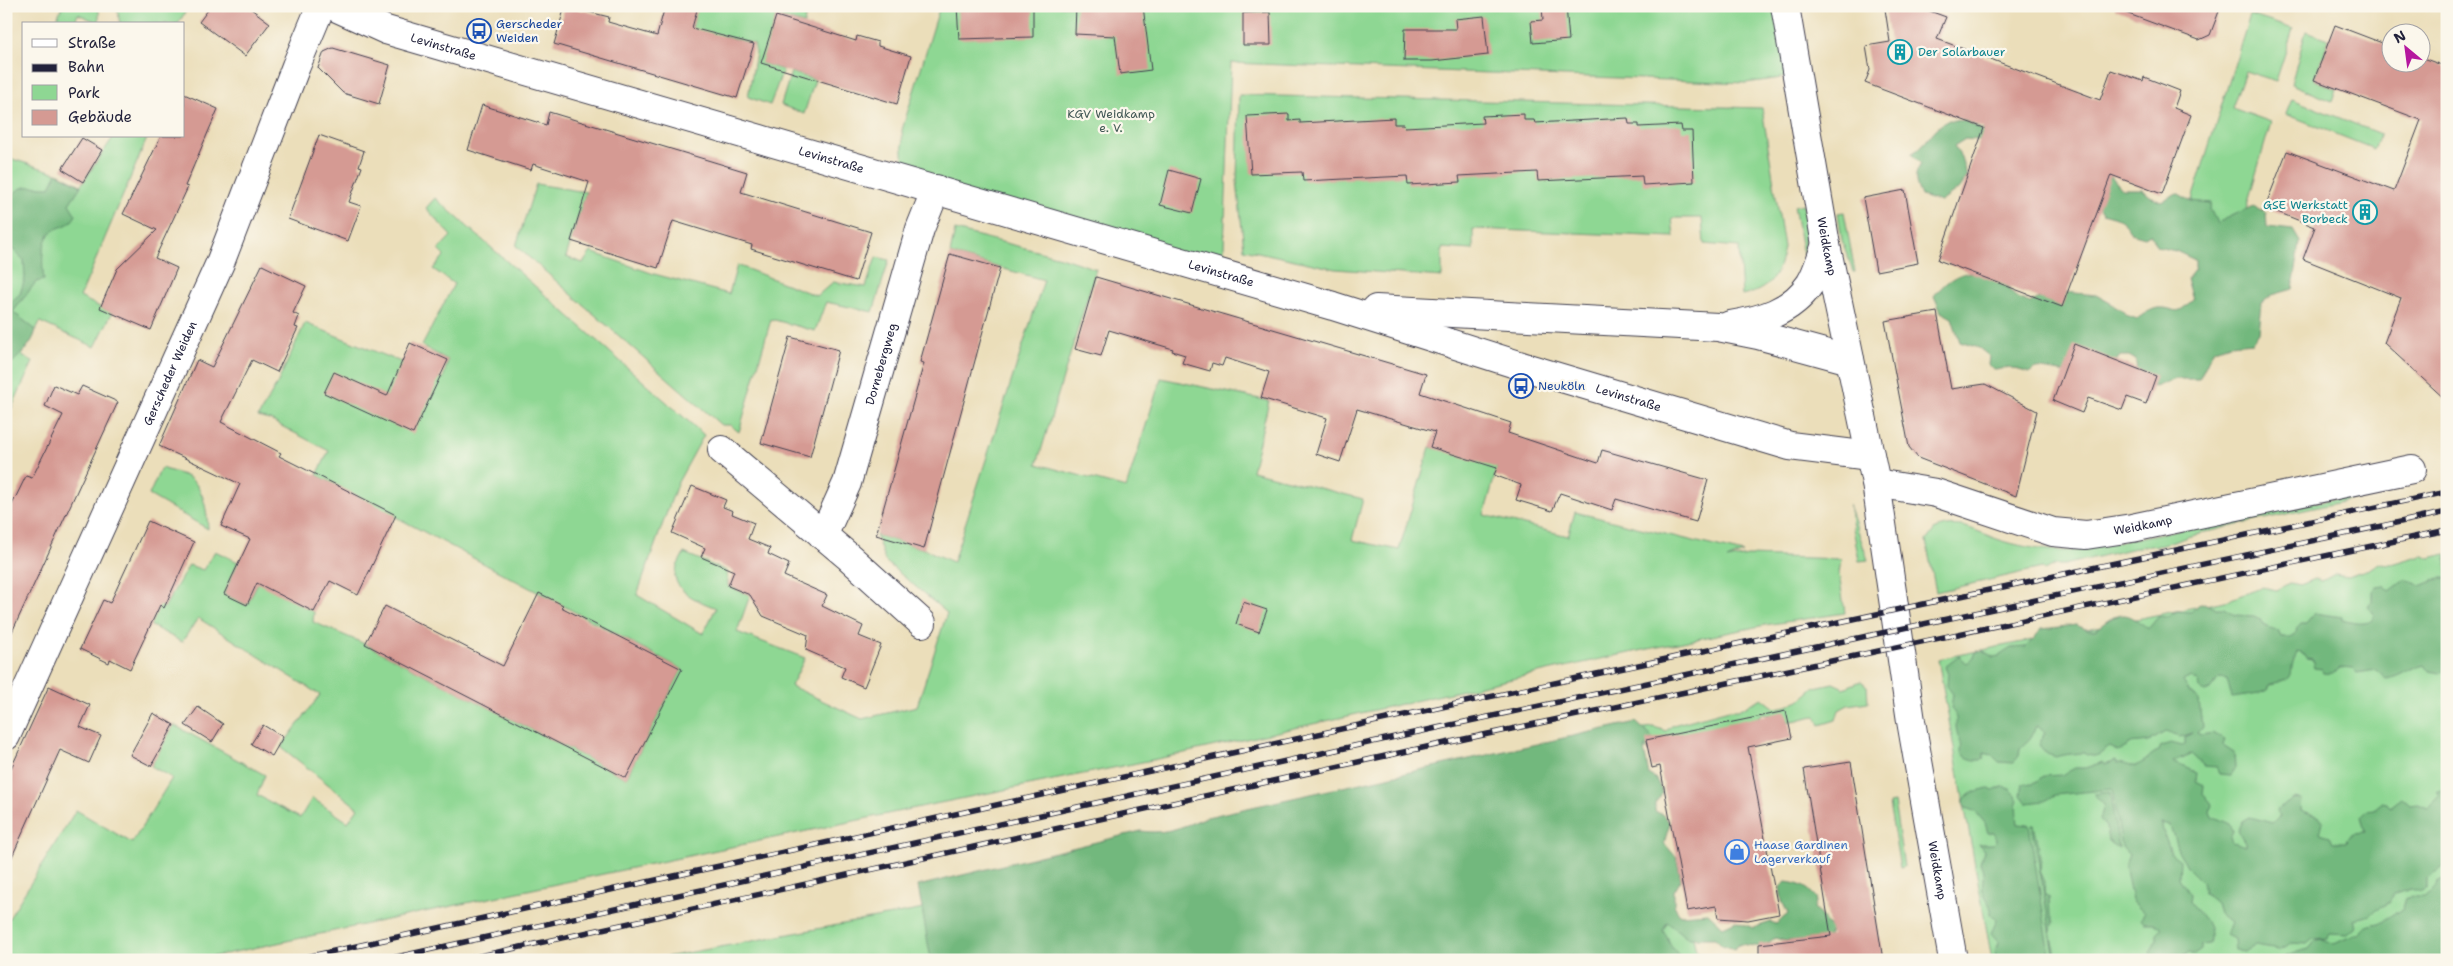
<svg xmlns="http://www.w3.org/2000/svg" width="2453" height="966" font-family="'Shantell Sans',sans-serif">
	<style>
		.green { fill: #8ed793; stroke: #587c67 }
		.forest { fill: #72b87d; stroke: #4a6d5c }
		.building { fill: #d59a93 }
		.lines { fill: none; stroke-linecap: round; stroke-linejoin: round }
		.street-casing { stroke: #403e4e; stroke-width: 30 }
		.secondary-casing { stroke: #403e4e; stroke-width: 30 }
		.street { stroke: #fff; stroke-width: 28 }
		.secondary { stroke: #fff; stroke-width: 28 }
		.rail-casing { stroke: #22223b; stroke-width: 5.5 }
		.rail { stroke: #fbf7ec; stroke-width: 4; stroke-dasharray: 11; stroke-linecap: butt }
		.labels { text-anchor: middle; dominant-baseline: central; stroke-width: 4.5; stroke-linejoin: round; paint-order: stroke }
		.transit-label { font-size: 12px; fill: #164399; stroke: #fbf7ec; text-anchor: start }
		.street-label { font-size: 12px; fill: #22223b; stroke: #fbf7ec }
		.culture-label { font-size: 12px; fill: #0d838f; stroke: #fbf7ec; text-anchor: start }
		.park-label { font-size: 12px; fill: #425855; stroke: #fbf7ec }
		.shop-label { font-size: 12px; fill: #366cbe; stroke: #fbf7ec; text-anchor: start }
	</style>
	<rect width="100%" height="100%" fill="#fbf7ec"/>
	<filter id="ink" filterUnits="userSpaceOnUse"><feTurbulence type="fractalNoise" baseFrequency=".02" numOctaves="2"/><feDisplacementMap in="SourceGraphic" scale="10" xChannelSelector="R" yChannelSelector="G"/><feConvolveMatrix kernelMatrix="1 2 1 2 8 2 1 2 1" color-interpolation-filters="sRGB"/></filter>
	<filter id="wash" filterUnits="userSpaceOnUse"><feTurbulence type="fractalNoise" baseFrequency=".0096" numOctaves="4" result="noise"/><feDisplacementMap in="SourceGraphic" scale="20" xChannelSelector="R" yChannelSelector="G"/><feGaussianBlur stdDeviation="1.12" result="paint"/><feColorMatrix in="noise" values="0 0 0 0 0 0 0 0 0 0 0 0 0 0 0 0 0 1.4 0 .05"/><feComposite in="paint" operator="in"/></filter>
	<g filter="url(#wash)">
		<rect width="100%" height="100%" fill="#ebdeba"/>
		<g class="green">
			<polygon points="62,6 99,6 99,23 78,14 74,24 55,24"/>
			<polygon points="117,6 189,6 178,24 120,24"/>
			<polygon points="698,6 807,6 804,24 776,16 762,63 783,70 770,105 748,97 756,53 754,44 723,36 717,56 687,45"/>
			<polygon points="940,6 1782,6 1795,76 1746,83 1231,63 1223,274 904,176 902,130"/>
			<polygon points="2250,15 2293,29 2276,81 2245,71 2232,108 2271,122 2238,236 2185,222"/>
			<polygon points="2306,31 2329,39 2314,80 2336,89 2332,101 2291,84"/>
			<polygon points="791,72 815,80 804,114 781,105"/>
			<path d="M1239 95 1762 108 1784 247C1779 275 1771 289 1742 296L1739 247 1704 244 1702 218H1672L1674 237 1473 229V250L1442 248V277L1336 269 1244 249 1237 181Z"/>
			<polygon points="2292,99 2380,134 2374,149 2286,114"/>
			<polygon points="114,136 148,136 80,297 112,313 95,347 40,322 22,356 33,362 6,420 6,157 57,173 81,185"/>
			<polygon points="536,184 586,192 566,257 583,263 591,252 654,274 729,294 737,265 817,296 833,282 866,287 876,257 889,260 873,312 826,302 815,331 771,319 739,432 730,425 721,425 516,246"/>
			<path d="M435 198 704 435 677 484 637 595 703 634 716 608C702 602 676 594 675 575 675 568 681 559 684 553L727 571 728 586 750 595 737 632 805 658 791 686 862 719 917 706 947 613 885 561 876 535 924 549 953 562 1044 280 950 254 955 230 1060 257 1096 269 1037 464 1126 488 1161 378 1269 401 1252 471 1363 499 1352 540 1399 550 1430 447 1498 465 1484 515 1568 536 1575 512 1743 553 1727 560 1748 556 1841 559 1839 574 1845 613 1765 625 1605 658 1162 758 925 806 197 960H6V923L76 810 132 843 172 778 151 766 174 725 265 775 257 795 300 818 312 798 348 822 358 808 281 747 320 695 198 618 182 642 148 624 158 602 164 608 189 565 203 570 215 551 238 562 224 594 247 605 258 582 314 612 313 622 365 644 626 778 682 669 317 475 329 451 270 420 258 417 277 384 305 323 443 379 448 360 422 346 454 284 433 269 444 256 438 250 451 236 426 208Z"/>
			<polygon points="1803,204 1807,229 1803,255 1794,206"/>
			<polygon points="1844,212 1855,272 1853,272 1842,240 1838,213"/>
			<path d="M161 468C170 471 184 474 191 479 205 491 207 513 208 529L149 495Z"/>
			<path d="M2382 489V493L2223 528C2211 532 2199 532 2188 536 2178 540 2153 548 2143 546L2064 565H2055L2045 570 2042 568 1936 592 1926 541 1935 529C1964 519 1976 533 2003 541 2026 548 2049 551 2072 551Z"/>
			<polygon points="1849,505 1868,560 1859,561"/>
			<path d="M2447 554V960H1992L1938 659 2230 600C2235 596 2254 592 2262 587L2277 590 2289 583 2300 585 2315 579 2322 581 2335 574 2347 576 2369 569 2379 563 2391 564 2418 556 2424 555 2429 558Z"/>
			<path d="M1861 681 1867 686 1868 702 1848 705 1839 710 1836 720 1820 725 1816 716C1807 716 1799 721 1791 721 1781 722 1773 715 1763 713L1749 724 1653 749H1644L1633 729 1654 727 1666 731 1673 725 1729 710H1738L1762 698 1775 708 1787 706 1799 701 1815 687 1833 683 1844 688Z"/>
			<polygon points="1894,802 1904,867 1900,868 1889,803"/>
			<polygon points="956,903 970,960 650,960"/>
			<polygon points="1661,914 1690,924 1696,951 1718,960 1646,960"/>
		</g>
		<g class="forest">
			<path d="M1949 120 1967 121 1980 129 2105 169 2122 189H2142L2150 196 2161 201 2177 193 2191 201 2211 203 2210 209 2217 223 2253 206 2266 213 2267 227 2293 230 2300 242 2293 289 2272 295 2262 303 2259 332 2252 342 2230 344 2214 349 2199 379H2175L2154 387 2144 382 2137 375 2136 360 2129 356H2120L2111 368 2068 373 2035 368 2030 373 2008 367 1996 370 1988 365 1989 356 1979 348 1960 342 1952 318 1941 312 1934 296C1952 272 1977 264 2002 281 2008 285 2010 292 2015 296 2019 299 2025 301 2030 303L2053 291 2096 295 2121 309 2126 315 2137 319C2142 315 2151 309 2158 308 2178 307 2174 319 2193 299L2187 279 2195 269V260L2176 251 2157 247 2150 234 2145 237 2131 233C2124 220 2117 216 2102 213L2097 205 1978 140 1965 139 1954 146 1961 157 1967 177 1960 188 1941 202 1921 196C1915 182 1913 176 1921 164L1911 154C1928 145 1931 128 1949 120Z"/>
			<path d="M57 173 81 186 69 204 76 215C70 226 64 225 54 230 40 239 42 266 44 280L36 282 13 312 36 330C32 347 18 356 6 369V306L20 294 25 278 24 260 6 243C6 226 2 191 26 187 33 186 42 187 50 187Z"/>
			<path d="M2440 578H2447V669L2439 673 2430 671 2425 664C2409 667 2402 677 2386 679L2376 670 2357 673 2353 669 2340 668C2335 673 2331 674 2324 673L2322 669 2314 668 2312 660 2306 659 2303 654 2298 652C2284 672 2303 679 2270 684L2268 690 2259 694 2232 698 2227 679 2219 678 2210 690 2205 692 2199 688 2198 682 2191 677 2183 681 2189 692 2199 700 2202 727 2197 733 2201 735 2213 733 2225 740 2223 745 2234 752 2235 769 2231 775 2219 774 2216 767 2204 766 2191 754 2173 762 2197 773 2196 781 2204 785 2203 794 2212 805 2210 811 2212 816 2230 824 2233 831 2230 837 2232 842 2245 846V842L2238 831 2243 821 2250 817 2272 823 2280 815 2277 812 2278 809 2295 798 2302 800 2301 810 2319 817 2323 822 2320 833 2330 836 2333 842H2346L2347 838 2353 833 2365 832 2361 816 2366 811 2375 810 2381 802 2387 803 2390 807 2402 798 2410 805 2417 804 2428 808 2440 796 2437 791 2444 790 2447 793V863L2427 879V888L2421 891 2410 888 2394 894 2389 903 2377 909 2371 915 2354 919 2356 927 2348 934 2330 933 2327 938 2313 939 2307 944 2292 943 2279 950 2255 946 2246 951 2235 950 2234 939 2226 935 2231 923 2219 913 2216 903 2204 893 2202 882 2187 867 2177 848 2170 825 2162 823C2162 833 2168 843 2171 853L2180 860 2179 878 2190 894 2189 902C2201 915 2214 925 2209 944L2201 945V950L2194 955 2189 953 2176 960H2154L2150 952 2157 940V934L2162 929 2154 923H2144L2141 919 2144 913 2132 901 2125 865 2129 855 2122 847 2112 789 2055 795 2045 801 2027 803 2021 795 2023 784 2033 783 2044 776 2062 775 2075 768H2085L2103 762 2105 764 2116 760 2117 763C2123 763 2128 766 2133 766 2145 766 2149 753 2159 751L2161 746 2171 743 2182 746 2185 744V737L2193 733 2180 737 2165 732 2149 742 2129 744 2127 747 2118 751 2110 747C2104 750 2099 757 2092 756 2089 756 2087 754 2084 753 2080 753 2059 755 2056 757L2047 754 2039 745 2045 732 2036 726C2030 741 2030 738 2020 748L2019 756 2013 763 1999 762 1992 755 1984 753V759C1976 762 1966 759 1961 752 1963 742 1959 741 1957 732 1954 723 1960 717 1951 709L1953 694 1947 686 1948 674 1945 667 1959 656 1967 663 1974 657 1976 652 1982 650 1993 657 1999 656 2011 648 2026 647 2042 629 2076 625 2088 630H2096C2107 620 2120 609 2135 619 2140 622 2143 626 2148 629L2159 616 2167 617 2177 611 2191 612 2198 605 2204 603 2214 608H2224L2235 615 2254 616 2260 619 2263 625 2278 631 2281 637H2290L2296 633 2297 627 2301 624H2306L2315 613 2342 617V620C2353 623 2362 625 2372 621L2374 614 2368 607 2372 601V591L2376 586 2384 585 2390 591 2406 579 2421 586Z"/>
			<path d="M1636 722 1653 738 1644 749 1649 775 1655 778 1663 793 1655 803V811L1663 815 1670 823 1664 843 1676 857 1681 879 1674 891V905L1680 915 1708 913 1723 927 1736 921 1753 928 1771 922 1776 924 1788 914 1782 901 1780 887 1786 882C1801 884 1808 887 1817 899L1814 908 1832 929 1827 938 1785 941 1775 938 1762 947 1740 944 1734 949 1722 945 1715 938H1687L1667 922 1663 930 1672 947 1681 958 1680 960H931L918 886 1141 831C1167 835 1184 826 1207 817Z"/>
			<path d="M2002 787C2011 787 2015 793 2018 801L2016 806 2018 824 2029 825 2051 960H1997L1995 953 1999 942 1991 933 1997 920 1991 914C1992 904 1985 900 1983 891 1981 881 1986 873 1980 863L1984 851 1979 844H1993L1997 840 1994 833H1988L1985 823 1976 812 1964 807V799L1973 792 1988 788 1993 791Z"/>
			<polygon points="2110,792 2119,848 2108,841 2106,827 2100,820 2104,805 2094,794"/>
			<path d="M2032 825H2034L2041 857 2040 871 2045 882 2044 894 2049 897 2050 916 2053 922C2047 934 2058 948 2055 960Z"/>
			<path d="M2447 878V960H2279L2289 954 2309 949 2316 940 2322 939 2334 944 2358 934 2366 926 2383 922 2403 908 2406 898 2411 895C2422 898 2434 896 2437 883Z"/>
		</g>
		<g id="blocks">
			<g class="building">
				<polygon points="211,6 247,6 270,23 245,56 199,22"/>
				<polygon points="565,6 609,17 608,22 657,36 665,6 698,6 692,28 754,44 737,98 554,44"/>
				<polygon points="957,6 1033,6 1033,37 959,39"/>
				<polygon points="1076,6 1143,6 1151,70 1120,74 1115,36 1075,34"/>
				<polygon points="1542,6 1566,6 1569,40 1533,43 1531,21 1543,20"/>
				<polygon points="1900,6 1916,6 1946,17 1937,39 2100,100 2111,70 2143,81 2144,77 2180,91 2174,108 2191,115 2162,194 2111,175 2062,307 1938,260 1984,128 1865,83 1870,70 1866,46 1890,42 1885,9"/>
				<polygon points="2115,6 2221,6 2210,35 2199,40 2115,9"/>
				<polygon points="1270,12 1271,45 1243,45 1243,13"/>
				<polygon points="776,16 856,41 857,36 878,42 878,46 911,56 897,104 761,63"/>
				<polygon points="1484,16 1488,55 1432,61 1404,61 1405,29 1456,29 1455,19"/>
				<polygon points="2335,25 2390,46 2390,62 2420,62 2420,57 2447,67 2447,401 2384,343 2401,298 2303,259 2315,227 2265,207 2287,151 2394,191 2421,120 2314,80"/>
				<polygon points="333,48 390,65 379,104 343,93 318,68 324,52"/>
				<polygon points="184,94 218,109 185,186 188,187 155,258 177,268 151,330 100,308 117,269 157,230 123,214 161,136 184,136"/>
				<polygon points="482,105 546,125 549,112 747,172 741,192 871,232 856,281 751,249 752,245 673,221 658,268 571,241 589,182 533,164 531,170 468,150"/>
				<polygon points="1289,114 1289,121 1300,120 1300,123 1394,118 1394,124 1404,124 1405,127 1483,123 1482,116 1524,114 1524,120 1534,120 1535,123 1628,118 1629,124 1639,124 1639,127 1681,125 1682,131 1692,131 1694,182 1643,185 1642,176 1538,181 1537,172 1459,176 1460,182 1408,185 1407,176 1303,181 1302,172 1251,174 1247,116"/>
				<polygon points="319,135 364,151 359,166 362,167 349,202 361,206 348,241 288,219"/>
				<polygon points="82,138 102,150 83,182 62,169"/>
				<polygon points="1169,170 1201,179 1192,213 1160,205"/>
				<polygon points="1905,190 1918,263 1876,271 1863,198"/>
				<polygon points="950,254 1000,268 924,549 876,535 924,363 920,362"/>
				<polygon points="262,265 306,286 293,313 299,316 295,327 298,328 277,372 252,360 221,422 281,453 279,456 396,515 358,595 330,581 314,612 257,583 247,605 224,594 250,539 221,526 240,484 159,446 197,360 212,367"/>
				<polygon points="1096,277 1426,374 1420,393 1511,423 1508,433 1598,463 1602,450 1708,480 1696,522 1616,499 1612,510 1560,493 1552,511 1516,500 1521,485 1494,475 1497,468 1430,447 1435,432 1357,409 1340,462 1316,454 1327,418 1261,398 1269,372 1225,358 1222,366 1212,363 1210,371 1182,363 1185,355 1172,351 1173,349 1109,330 1101,356 1075,349"/>
				<polygon points="1937,312 1951,389 1985,384 2037,411 2016,496 1918,458 1909,447 1885,321"/>
				<polygon points="790,337 839,350 810,457 761,443"/>
				<polygon points="410,343 448,360 413,434 324,393 334,372 387,396"/>
				<polygon points="2074,344 2156,376 2146,404 2127,397 2122,410 2088,398 2082,413 2053,401"/>
				<polygon points="54,385 77,395 82,386 118,402 6,645 6,517 26,476 32,478 63,415 45,406"/>
				<polygon points="692,486 726,500 723,507 733,511 732,514 754,523 748,539 770,548 768,554 789,564 784,576 827,595 822,606 863,626 859,636 881,645 864,687 841,677 845,667 806,650 808,635 763,616 750,595 728,586 734,571 701,557 705,548 672,533"/>
				<polygon points="148,521 194,542 164,608 160,605 130,669 110,659 109,663 80,649 103,600 110,603"/>
				<polygon points="539,593 563,605 561,607 682,669 626,778 365,644 385,606 503,666"/>
				<polygon points="1243,602 1267,610 1259,632 1236,624"/>
				<polygon points="49,686 90,705 80,727 101,736 89,763 60,750 6,870 6,779"/>
				<polygon points="198,707 223,724 212,742 185,725"/>
				<polygon points="1786,711 1792,738 1748,747 1779,914 1748,920 1718,918 1716,906 1687,911 1660,766 1652,768 1646,740"/>
				<polygon points="153,713 174,725 151,766 130,755"/>
				<polygon points="263,725 283,737 272,756 251,744"/>
				<polygon points="1851,762 1883,960 1759,960 1759,944 1831,936 1804,769"/>
			</g>
		</g>
	</g>
	<g filter="url(#ink)">
		<use href="#blocks" fill-opacity="0" stroke="#403e4e" stroke-width="1"/>
		<g class="lines">
			<defs>
				<g id="street">
					<path id="s1" d="M333 6 386 30 1333 306 1528 368 1790 446 1870 456"/>
					<polyline points="1376,309 1718,327 1758,335 1850,360"/>
					<path d="M1730 325C1761 320 1791 312 1810 284 1817 273 1821 257 1826 245"/>
					<polyline points="722,450 849,557 922,623"/>
					<path id="s2" d="M1876 483 1936 493 2053 532 2086 535 2132 528 2412 469"/>
					<path id="s3" d="M823 536 847 483 920 229 936 189"/>
					<path id="s4" d="M6 736 220 263 296 66 321 6"/>
				</g>
				<g id="secondary">
					<path id="s5" d="M1785 6 1826 245 1876 483 1911 721 1953 960"/>
				</g>
			</defs>
			<use href="#street" class="street-casing"/>
			<use href="#secondary" class="secondary-casing"/>
			<use href="#street" class="street"/>
			<use href="#secondary" class="secondary"/>
			<defs>
				<g id="rail">
					<polyline points="293,960 1400,716 2447,492"/>
					<polyline points="383,960 1404,735 2447,512"/>
					<polyline points="462,960 1408,751 2447,530"/>
				</g>
			</defs>
			<use href="#rail" class="rail-casing"/>
			<use href="#rail" class="rail"/>
		</g>
	</g>
	<defs>
		<symbol id="bus-ring" viewBox="-11 -11 22 22"><circle r="9.5" fill="#fbf7ec" stroke="#1a4fb4" stroke-width="1.5"/><path d="M-5-6H5V4H4V6H2V4H-2V6H-4V4H-5ZM-3.5-4V0h7V-4ZM-3.5 1.2v1.5H-2V1.2ZM2 1.2v1.5H3.5V1.2Z" fill="#1a4fb4"/></symbol>
		<symbol id="building-ring" viewBox="-11 -11 22 22"><circle r="9.5" fill="#fbf7ec" stroke="#0f9aa8" stroke-width="1.5"/><path d="M-4-6H4V6H1V3H-1V6H-4ZM-2.5-4.3h1.7v1.8h-1.7ZM.8-4.3h1.7v1.8H.8ZM-2.5-1h1.7V.8h-1.7ZM.8-1h1.7V.8H.8Z" fill="#0f9aa8"/></symbol>
		<symbol id="shop-ring" viewBox="-11 -11 22 22"><circle r="9.5" fill="#fbf7ec" stroke="#3f7fe0" stroke-width="1.5"/><path d="M-5-2.5h2.3a2.7 3.5 0 0 1 5.4 0H5L5.5 6h-11ZM-1.5-2.5h3a1.5 2.3 0 0 0-3 0Z" fill="#3f7fe0"/></symbol>
	</defs>
	<g fill-rule="evenodd">
		<use href="#bus-ring" x="465" y="17" width="28" height="28"/>
		<use href="#building-ring" x="1886" y="38" width="28" height="28"/>
		<use href="#building-ring" x="2351" y="198" width="28" height="28"/>
		<use href="#bus-ring" x="1507" y="372" width="28" height="28"/>
		<use href="#shop-ring" x="1723" y="838" width="28" height="28"/>
	</g>
	<g class="labels">
		<g class="transit-label">
			<text x="496" y="24">Gerscheder<tspan x="496" dy="14">Weiden</tspan></text>
			<text x="1538" y="386">Neuköln</text>
		</g>
		<g class="street-label">
			<text stroke="none"><textPath href="#s1" startOffset="118">Levinstraße</textPath></text>
			<text stroke="none"><textPath href="#s1" startOffset="522">Levinstraße</textPath></text>
			<text stroke="none"><textPath href="#s5" startOffset="244">Weidkamp</textPath></text>
			<text stroke="none"><textPath href="#s1" startOffset="928">Levinstraße</textPath></text>
			<text stroke="none"><textPath href="#s3" startOffset="182">Dornebergweg</textPath></text>
			<text stroke="none"><textPath href="#s4" startOffset="398">Gerscheder Weiden</textPath></text>
			<text stroke="none"><textPath href="#s1" startOffset="1354">Levinstraße</textPath></text>
			<text stroke="none"><textPath href="#s2" startOffset="275">Weidkamp</textPath></text>
			<text stroke="none"><textPath href="#s5" startOffset="878">Weidkamp</textPath></text>
		</g>
		<g class="culture-label">
			<text x="1918" y="52">Der Solarbauer</text>
			<text x="2348" y="205" text-anchor="end">GSE Werkstatt<tspan x="2348" dy="14">Borbeck</tspan></text>
		</g>
		<g class="park-label">
			<text x="1111" y="114">KGV Weidkamp<tspan x="1111" dy="14">e. V.</tspan></text>
		</g>
		<g class="shop-label">
			<text x="1754" y="845">Haase Gardinen<tspan x="1754" dy="14">Lagerverkauf</tspan></text>
		</g>
	</g>
	<rect width="2453" height="966" fill="none" stroke="#fbf7ec" stroke-width="25"/>
	<rect x="22" y="22" width="162" height="115" fill="#fbf7ec" stroke="#a4a2a5"/>
	<rect x="32" y="39" width="25" height="8" fill="#ffffff" stroke="#a4a2a5"/>
	<text x="68" y="48" font-size="15" fill="#22223b">Straße</text>
	<rect x="32" y="64" width="25" height="8" fill="#22223b" stroke="#a4a2a5"/>
	<text x="68" y="72" font-size="15" fill="#22223b">Bahn</text>
	<rect x="32" y="85" width="25" height="15" fill="#8ed793" stroke="#a4a2a5"/>
	<text x="68" y="98" font-size="15" fill="#22223b">Park</text>
	<rect x="32" y="110" width="25" height="15" fill="#d59a93" stroke="#a4a2a5"/>
	<text x="68" y="122" font-size="15" fill="#22223b">Gebäude</text>
	<g transform="translate(2406 48) rotate(331)"><circle r="24" fill="#fbf7ec" stroke="#a4a2a5"/>
	<path d="M0-4L9 19L0 12L-9 19Z" fill="#b5179e"/>
	<text y="-8" font-size="14" font-weight="bold" text-anchor="middle" fill="#22223b">N</text>
	</g>
</svg>
